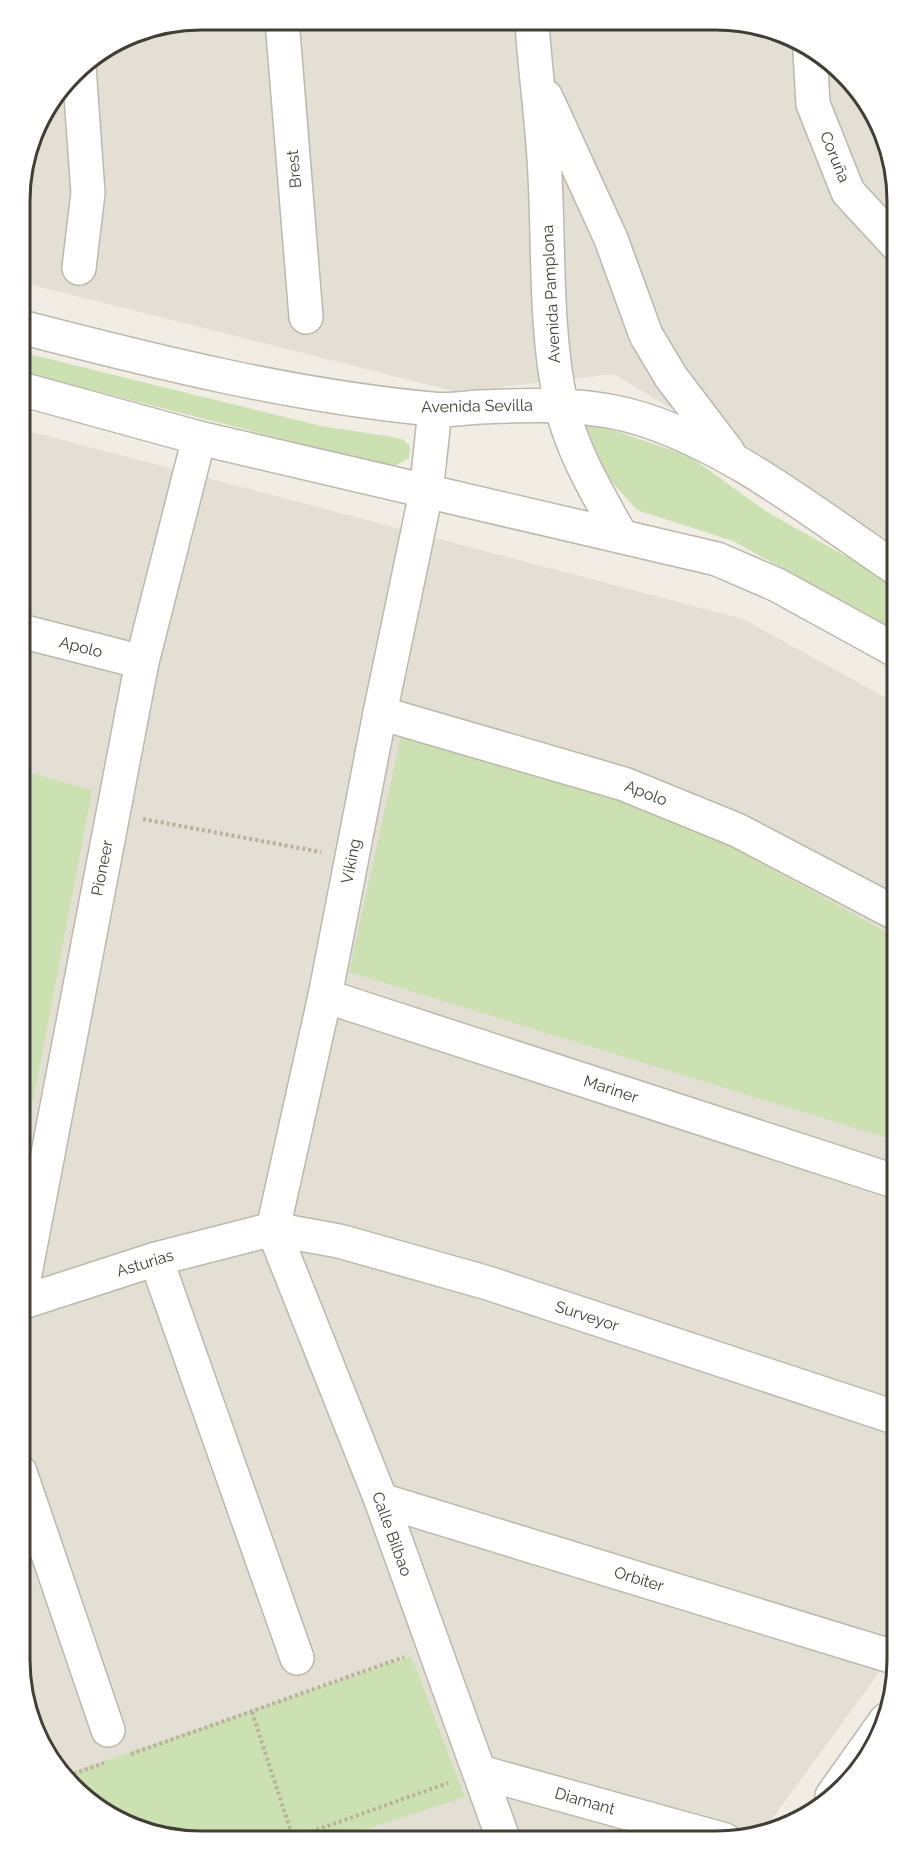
<svg xmlns="http://www.w3.org/2000/svg" width="917" height="1861" font-family="Raleway,sans-serif">
	<style>
		.residential { fill: #e4dfd4 }
		.green { fill: #cbe1b2 }
		.lines { fill: none; stroke-linecap: round; stroke-linejoin: round }
		.minor-casing { stroke: #beb8ac; stroke-width: 36 }
		.path { stroke: #bbb19b; stroke-width: 4; stroke-dasharray: 3 3; stroke-linecap: butt }
		.minor { stroke: #fff; stroke-width: 33 }
		.labels { text-anchor: middle; dominant-baseline: central; stroke-width: 5; stroke-linejoin: round; paint-order: stroke }
		.street-label { font-size: 16px; fill: #423e35; stroke: #fff }
		.rim { fill: none; stroke: #423e35; stroke-width: 3 }
	</style>
	<rect width="100%" height="100%" fill="#f1ede5"/>
	<g class="residential">
		<polygon points="201,20 751,23 836,65 888,143 897,201 897,545 614,374 457,392 21,282 21,178 38,121 81,65 132,33"/>
		<polygon points="21,429 743,619 897,704 897,1648 761,1834 716,1841 177,1840 121,1823 82,1797 29,1718 20,1660"/>
	</g>
	<g class="green">
		<polygon points="21,352 321,426 393,437 404,440 410,447 409,458 393,467 21,372"/>
		<polygon points="583,420 689,456 767,512 897,585 897,631 733,541 637,510 591,459"/>
		<polygon points="401,736 656,806 897,938 897,1141 349,972"/>
		<polygon points="20,770 92,790 20,1170"/>
		<polygon points="411,1656 465,1797 333,1840 177,1840 121,1823 82,1797 66,1774"/>
	</g>
	<g class="lines">
		<defs>
			<g id="minor">
				<polyline points="282,20 306,317"/>
				<path d="M532 22C535 73 543 125 545 176 549 252 545 329 561 404 572 452 598 494 621 536"/>
				<polyline points="810,52 813,104 848,192 897,245"/>
				<polyline points="546,97 611,239 646,335 671,377 728,452"/>
				<polyline points="79,268 88,193 79,67"/>
				<path d="M21 327C156 362 293 396 432 409 448 411 464 408 479 407 535 405 591 402 645 420 738 451 816 515 897 569"/>
				<polyline points="21,389 199,438 717,559 777,585 897,651"/>
				<polyline points="21,631 142,662"/>
				<polyline points="380,713 624,784 737,830 897,914"/>
				<polyline points="325,996 897,1182"/>
				<polyline points="273,1229 325,996 380,713 426,493 435,410"/>
				<polyline points="273,1229 381,1500 504,1841"/>
				<polyline points="156,1259 297,1658"/>
				<polyline points="20,1300 142,662 199,438"/>
				<polyline points="20,1303 156,1259 273,1229 339,1241 488,1283 897,1418"/>
				<polyline points="20,1472 108,1730"/>
				<polyline points="381,1500 897,1658"/>
				<polyline points="480,1772 725,1840"/>
				<polyline points="832,1796 886,1720"/>
			</g>
		</defs>
		<use href="#minor" class="minor-casing"/>
		<g class="path">
			<polyline points="143,819 321,852"/>
			<polyline points="252,1712 293,1838"/>
			<polyline points="131,1754 404,1657"/>
			<polyline points="68,1776 104,1763"/>
			<polyline points="288,1840 448,1783"/>
		</g>
		<use href="#minor" class="minor"/>
	</g>
	<g class="labels">
		<g class="street-label">
			<text transform="translate(835 157) rotate(68)">Coruña</text>
			<text transform="translate(294 169) rotate(-95)">Brest</text>
			<text transform="translate(551 294) rotate(-93)">Avenida Pamplona</text>
			<text transform="translate(477 406) rotate(-1)">Avenida Sevilla</text>
			<text transform="translate(81 647) rotate(14)">Apolo</text>
			<text transform="translate(646 793) rotate(21)">Apolo</text>
			<text transform="translate(351 861) rotate(-79)">Viking</text>
			<text transform="translate(102 868) rotate(-79)">Pioneer</text>
			<text transform="translate(611 1089) rotate(18)">Mariner</text>
			<text transform="translate(145 1263) rotate(-17)">Asturias</text>
			<text transform="translate(587 1316) rotate(18)">Surveyor</text>
			<text transform="translate(392 1534) rotate(70)">Calle Bilbao</text>
			<text transform="translate(639 1579) rotate(17)">Orbiter</text>
			<text transform="translate(585 1801) rotate(16)">Diamant</text>
		</g>
	</g>
	<path d="M0 0H917V1861H0ZM201 30H716A171 171 0 0 1 887 201V1660A171 171 0 0 1 716 1831H201A171 171 0 0 1 30 1660V201A171 171 0 0 1 201 30Z" fill="#fff" fill-rule="evenodd"/>
	<path class="rim" d="M201 30H716A171 171 0 0 1 887 201V1660A171 171 0 0 1 716 1831H201A171 171 0 0 1 30 1660V201A171 171 0 0 1 201 30Z"/>
</svg>
